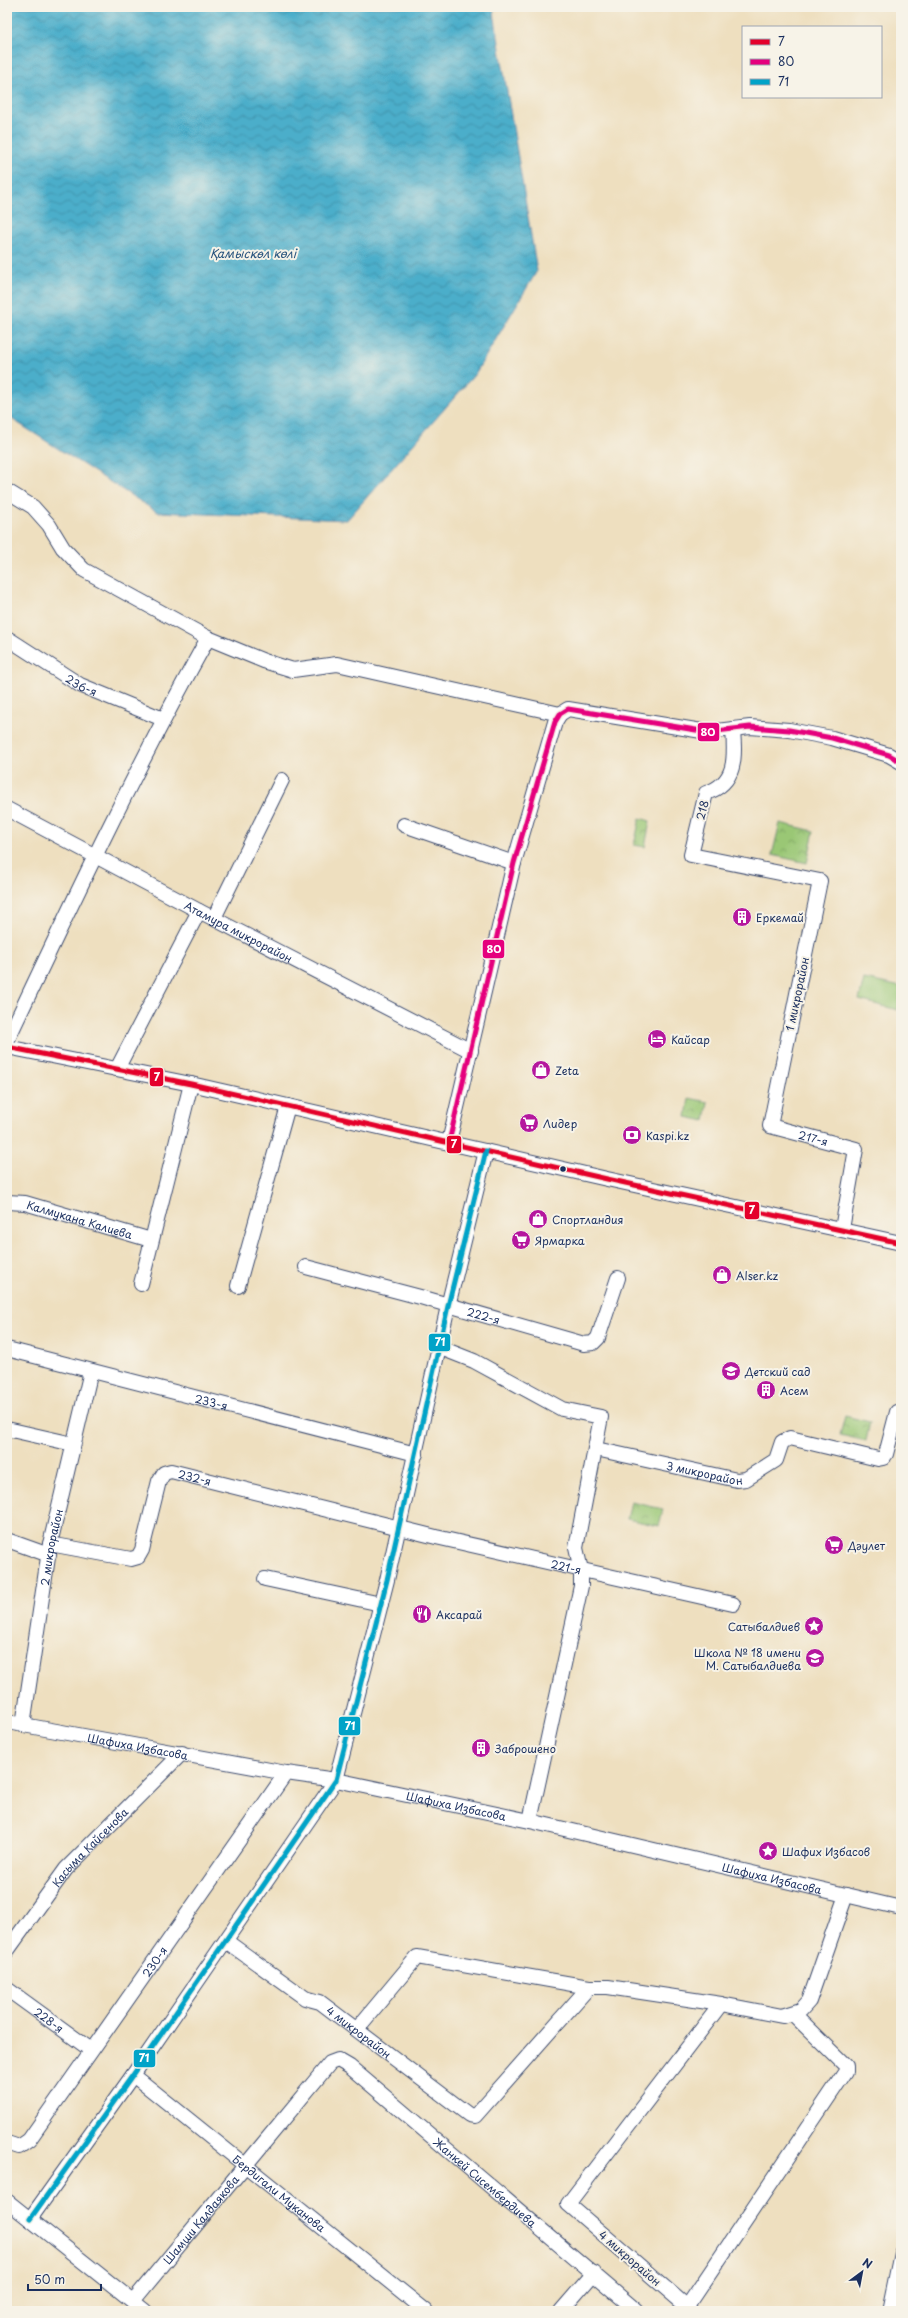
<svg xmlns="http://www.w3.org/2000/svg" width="908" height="2318" font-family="'Playpen Sans',sans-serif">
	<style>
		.park { fill: url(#park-crowns); stroke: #5a7b6a }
		.pitch { fill: #9ac775; stroke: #5a7b6a }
		.water { fill: url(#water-waves); stroke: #336e94 }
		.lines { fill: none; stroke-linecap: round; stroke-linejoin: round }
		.minor-casing { stroke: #3b496d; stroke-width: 16 }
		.minor { stroke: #fff; stroke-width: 14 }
		.bus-1-casing { stroke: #f7f3e8; stroke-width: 8 }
		.bus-2-casing { stroke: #f7f3e8; stroke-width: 8 }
		.bus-3-casing { stroke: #f7f3e8; stroke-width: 8 }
		.bus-1 { stroke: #e4002b; stroke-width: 5 }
		.bus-2 { stroke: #e5007d; stroke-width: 5 }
		.bus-3 { stroke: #01a3c8; stroke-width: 5 }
		.bus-dot { fill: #1b2f5e; stroke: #f7f3e8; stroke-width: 1.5 }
		.labels { text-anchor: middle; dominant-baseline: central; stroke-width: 4; stroke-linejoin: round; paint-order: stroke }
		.street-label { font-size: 11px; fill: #1b2f5e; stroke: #f7f3e8 }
		.poi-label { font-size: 11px; fill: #1b2f5e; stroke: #f7f3e8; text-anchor: start }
		.water-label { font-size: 12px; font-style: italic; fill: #29557e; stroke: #f7f3e8 }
		.line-badge { stroke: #f7f3e8; stroke-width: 1.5 }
		.badge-label { font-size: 11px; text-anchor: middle; font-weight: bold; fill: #fff }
	</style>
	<defs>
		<pattern id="park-crowns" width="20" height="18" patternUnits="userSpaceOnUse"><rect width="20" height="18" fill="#9ac775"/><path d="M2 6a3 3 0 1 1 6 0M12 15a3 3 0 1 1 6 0" fill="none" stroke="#7da263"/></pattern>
		<pattern id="water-waves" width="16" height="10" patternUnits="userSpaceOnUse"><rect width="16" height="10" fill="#4baeca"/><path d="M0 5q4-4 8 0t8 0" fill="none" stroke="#3e8ea7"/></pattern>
	</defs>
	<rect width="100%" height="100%" fill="#f7f3e8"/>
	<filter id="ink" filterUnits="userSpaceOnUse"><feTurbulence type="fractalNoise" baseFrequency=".025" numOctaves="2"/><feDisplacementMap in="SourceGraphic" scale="8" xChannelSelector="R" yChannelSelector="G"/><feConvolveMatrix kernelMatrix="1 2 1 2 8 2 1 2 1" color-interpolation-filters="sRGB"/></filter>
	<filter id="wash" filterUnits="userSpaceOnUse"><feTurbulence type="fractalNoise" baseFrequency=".012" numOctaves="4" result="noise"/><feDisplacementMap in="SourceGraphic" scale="16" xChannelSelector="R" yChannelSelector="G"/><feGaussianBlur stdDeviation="0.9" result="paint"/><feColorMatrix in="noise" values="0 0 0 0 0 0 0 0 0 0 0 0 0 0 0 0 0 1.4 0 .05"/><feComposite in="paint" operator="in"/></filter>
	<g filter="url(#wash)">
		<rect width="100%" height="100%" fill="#eedfbf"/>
		<g class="park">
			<polygon points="640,818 650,821 645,847 634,845"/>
			<polygon points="780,823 814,831 807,863 772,855"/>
			<polygon points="689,1098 708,1102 705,1121 686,1117"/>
			<polygon points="845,1416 870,1422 866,1441 840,1435"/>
			<polygon points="631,1502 663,1509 659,1526 627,1519"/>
		</g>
		<polygon class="pitch" points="864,979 901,987 898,1010 859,1000"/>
		<polygon class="water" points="7,7 493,7 537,271 475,374 347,520 157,512 7,416"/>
	</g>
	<g filter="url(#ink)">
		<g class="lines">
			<defs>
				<g id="minor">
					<polyline points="7,491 33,507 49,525 63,548 84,570 208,638 264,661 293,670 337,664 560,714"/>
					<path id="s1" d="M7 638 80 685 163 719"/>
					<path id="s2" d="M733 729C735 757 737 783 706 793L691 855 820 881 770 1126 856 1149 842 1229"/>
					<path id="s3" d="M7 809 199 911 471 1051"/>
					<polyline points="404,825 514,863"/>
					<polyline points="214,918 282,780"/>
					<path d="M7 1041C71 905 135 769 208 638"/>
					<polyline points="7,1047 191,1084 607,1179 901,1243"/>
					<polyline points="117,1069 199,911"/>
					<polyline points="449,1142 514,863 555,722 560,714 568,709 708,732 750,727 789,730 832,738 889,755 901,762"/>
					<path id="s4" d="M7 1202 25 1203 151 1240"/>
					<path id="s5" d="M306 1267 424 1298 584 1344 593 1343 598 1338 618 1278"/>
					<polyline points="141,1284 191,1084"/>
					<polyline points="238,1286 288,1106"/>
					<polyline points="441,1348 474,1361 562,1409 601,1417 576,1548 581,1570 581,1586 530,1821"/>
					<path id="s6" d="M7 1349 416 1454"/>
					<polyline points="7,1429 73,1444"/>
					<path id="s7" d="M596 1449 737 1480 746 1479 776 1460 782 1442 790 1438 878 1459 883 1458 886 1454 897 1412H901"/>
					<polyline points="7,1540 49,1555"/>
					<path id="s8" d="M50 1544 131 1559 138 1557 142 1550 159 1481 164 1473 171 1471 436 1537 733 1604"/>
					<polyline points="265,1579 381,1604"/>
					<path id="s9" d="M7 1722 286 1773 336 1780 530 1821 901 1908"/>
					<path id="s10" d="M23 1725 50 1544 91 1371"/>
					<path id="s11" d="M226 1941 305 1998 320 2002 469 2115 475 2116 589 1987H608L721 2004 782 2016 801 2010 809 2001 846 1895"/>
					<path id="s12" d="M7 1951 66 1869 182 1753"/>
					<path id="s13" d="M7 1989 91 2050"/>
					<polyline points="357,2029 417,1957 589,1987"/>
					<path id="s14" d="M133 2075 426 2311"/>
					<path id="s15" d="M7 2143 19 2147 29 2140 286 1773"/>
					<polyline points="7,2201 145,2311"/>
					<polyline points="30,2219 133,2075 336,1780 387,1580 448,1306 486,1151"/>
					<path id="s16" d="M133 2301 330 2063 338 2060 350 2067 637 2311"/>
					<polyline points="687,2307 846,2071 846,2066 793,2014"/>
					<polyline points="561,2311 594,2273"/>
					<polyline points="692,2311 568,2204 721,2004"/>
					<polyline points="889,2311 901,2253"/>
				</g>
			</defs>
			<use href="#minor" class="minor-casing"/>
			<use href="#minor" class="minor"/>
			<defs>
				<polyline id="bus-1" points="7,1047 191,1084 607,1179 901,1243"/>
				<polyline id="bus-2" points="449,1142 514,863 555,722 560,714 568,709 708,732 750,727 789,730 832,738 889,755 901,762"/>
				<polyline id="bus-3" points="30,2219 133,2075 336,1780 387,1580 448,1306 486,1151"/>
			</defs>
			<use href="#bus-1" class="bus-1-casing"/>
			<use href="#bus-2" class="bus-2-casing"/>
			<use href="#bus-3" class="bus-3-casing"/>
			<use href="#bus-1" class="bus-1"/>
			<use href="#bus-2" class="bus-2"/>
			<use href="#bus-3" class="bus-3"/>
		</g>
	</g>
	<defs>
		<symbol id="building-disc" viewBox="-11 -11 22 22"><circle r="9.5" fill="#b5179e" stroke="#f7f3e8"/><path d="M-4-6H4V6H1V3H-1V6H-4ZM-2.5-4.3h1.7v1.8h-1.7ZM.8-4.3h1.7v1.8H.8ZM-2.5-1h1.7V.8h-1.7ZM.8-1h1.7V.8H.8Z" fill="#fff"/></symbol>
		<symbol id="hotel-disc" viewBox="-11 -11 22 22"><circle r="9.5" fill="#b5179e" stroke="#f7f3e8"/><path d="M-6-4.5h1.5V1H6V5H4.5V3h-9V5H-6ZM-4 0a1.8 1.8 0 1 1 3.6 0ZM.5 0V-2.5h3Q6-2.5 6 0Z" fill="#fff"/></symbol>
		<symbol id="shop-disc" viewBox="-11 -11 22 22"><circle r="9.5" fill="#b5179e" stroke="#f7f3e8"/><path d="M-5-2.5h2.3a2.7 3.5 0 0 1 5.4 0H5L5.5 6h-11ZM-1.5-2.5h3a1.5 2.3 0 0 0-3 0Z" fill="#fff"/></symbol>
		<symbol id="supermarket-disc" viewBox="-11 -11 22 22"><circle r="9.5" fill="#b5179e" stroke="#f7f3e8"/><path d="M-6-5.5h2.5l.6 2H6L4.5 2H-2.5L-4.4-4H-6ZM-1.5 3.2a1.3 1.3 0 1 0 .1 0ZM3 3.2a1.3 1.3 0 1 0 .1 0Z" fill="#fff"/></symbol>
		<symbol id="bank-disc" viewBox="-11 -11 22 22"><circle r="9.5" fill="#b5179e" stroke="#f7f3e8"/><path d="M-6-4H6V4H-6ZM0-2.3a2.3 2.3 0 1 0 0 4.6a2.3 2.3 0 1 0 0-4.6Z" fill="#fff"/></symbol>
		<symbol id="school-disc" viewBox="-11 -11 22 22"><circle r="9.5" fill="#b5179e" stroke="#f7f3e8"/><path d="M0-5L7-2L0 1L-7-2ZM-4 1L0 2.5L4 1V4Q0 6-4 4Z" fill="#fff"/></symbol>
		<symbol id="restaurant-disc" viewBox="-11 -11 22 22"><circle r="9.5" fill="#b5179e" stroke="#f7f3e8"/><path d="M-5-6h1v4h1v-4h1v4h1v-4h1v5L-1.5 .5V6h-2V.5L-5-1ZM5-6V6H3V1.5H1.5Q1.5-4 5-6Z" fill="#fff"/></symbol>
		<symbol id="sight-disc" viewBox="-11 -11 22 22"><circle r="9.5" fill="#b5179e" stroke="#f7f3e8"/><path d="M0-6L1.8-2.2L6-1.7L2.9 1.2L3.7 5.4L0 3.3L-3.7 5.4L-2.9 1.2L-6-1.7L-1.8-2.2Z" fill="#fff"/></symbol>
	</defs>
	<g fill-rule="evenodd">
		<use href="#building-disc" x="731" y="906" width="22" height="22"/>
		<use href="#hotel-disc" x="646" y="1028" width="22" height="22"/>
		<use href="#shop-disc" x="530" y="1059" width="22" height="22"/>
		<use href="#supermarket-disc" x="518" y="1112" width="22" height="22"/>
		<use href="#bank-disc" x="621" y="1124" width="22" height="22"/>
		<use href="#shop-disc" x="527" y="1208" width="22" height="22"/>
		<use href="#supermarket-disc" x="510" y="1229" width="22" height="22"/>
		<use href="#shop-disc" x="711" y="1264" width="22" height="22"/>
		<use href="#school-disc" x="720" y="1360" width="22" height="22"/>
		<use href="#building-disc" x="755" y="1379" width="22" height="22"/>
		<use href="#supermarket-disc" x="823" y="1534" width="22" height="22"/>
		<use href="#restaurant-disc" x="411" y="1603" width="22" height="22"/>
		<use href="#sight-disc" x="803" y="1615" width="22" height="22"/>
		<use href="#school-disc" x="804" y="1647" width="22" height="22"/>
		<use href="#building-disc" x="470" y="1737" width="22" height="22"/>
		<use href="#sight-disc" x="757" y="1840" width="22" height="22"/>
	</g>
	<circle class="bus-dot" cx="563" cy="1169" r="3.5"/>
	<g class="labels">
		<g class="street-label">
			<text stroke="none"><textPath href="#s1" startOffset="88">236-я</textPath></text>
			<text transform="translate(702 810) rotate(-76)">218</text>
			<text stroke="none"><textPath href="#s3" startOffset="262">Атамура микрорайон</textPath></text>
			<text transform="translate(797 994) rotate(-78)">1 микрорайон</text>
			<text stroke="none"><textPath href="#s2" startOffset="567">217-я</textPath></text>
			<text stroke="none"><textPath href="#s4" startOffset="75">Калмукана Калиева</textPath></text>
			<text stroke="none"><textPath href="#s5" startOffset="184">222-я</textPath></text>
			<text stroke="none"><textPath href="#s6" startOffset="211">233-я</textPath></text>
			<text stroke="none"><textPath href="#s7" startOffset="111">3 микрорайон</textPath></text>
			<text stroke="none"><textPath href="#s8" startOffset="210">232-я</textPath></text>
			<text stroke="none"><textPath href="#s10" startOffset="180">2 микрорайон</textPath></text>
			<text stroke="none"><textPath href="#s8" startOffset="592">221-я</textPath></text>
			<text stroke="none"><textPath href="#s9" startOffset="133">Шафиха Избасова</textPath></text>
			<text stroke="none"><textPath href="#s9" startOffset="457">Шафиха Избасова</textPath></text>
			<text stroke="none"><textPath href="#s12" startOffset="133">Касыма Кайсенова</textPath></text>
			<text stroke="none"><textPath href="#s9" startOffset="781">Шафиха Избасова</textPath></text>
			<text stroke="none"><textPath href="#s15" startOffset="243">230-я</textPath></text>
			<text stroke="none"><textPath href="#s13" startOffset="52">228-я</textPath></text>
			<text stroke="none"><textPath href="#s11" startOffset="162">4 микрорайон</textPath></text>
			<text stroke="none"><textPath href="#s16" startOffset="509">Жанкей Сисембердиева</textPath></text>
			<text stroke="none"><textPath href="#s14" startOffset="188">Бердигали Муканова</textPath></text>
			<text stroke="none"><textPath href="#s16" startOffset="106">Шамши Калдаякова</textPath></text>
			<text transform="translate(630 2258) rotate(41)">4 микрорайон</text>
		</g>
		<g class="poi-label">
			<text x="756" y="917">Еркемай</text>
			<text x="671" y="1039">Кайсар</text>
			<text x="555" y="1070">Zeta</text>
			<text x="543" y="1123">Лидер</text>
			<text x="646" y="1135">Kaspi.kz</text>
			<text x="552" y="1219">Спортландия</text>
			<text x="535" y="1240">Ярмарка</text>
			<text x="736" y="1275">Alser.kz</text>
			<text x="745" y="1371">Детский сад</text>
			<text x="780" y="1390">Асем</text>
			<text x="848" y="1545">Дәулет</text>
			<text x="436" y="1614">Аксарай</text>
			<text x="800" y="1626" text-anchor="end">Сатыбалдиев</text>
			<text x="801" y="1652" text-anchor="end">Школа № 18 имени<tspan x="801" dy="13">М. Сатыбалдиева</tspan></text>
			<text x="495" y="1748">Заброшено</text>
			<text x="782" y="1851">Шафих Избасов</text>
		</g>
		<g class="water-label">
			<text x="253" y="253">Қамыскөл көлі</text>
		</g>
	</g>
	<g class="line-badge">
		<rect x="697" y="722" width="23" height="20" rx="4" fill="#e5007d"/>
		<rect x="482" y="939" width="23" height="20" rx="4" fill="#e5007d"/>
		<rect x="149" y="1067" width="15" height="20" rx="4" fill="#e4002b"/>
		<rect x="446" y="1135" width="16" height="19" rx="4" fill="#e4002b"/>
		<rect x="744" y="1201" width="16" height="19" rx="4" fill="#e4002b"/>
		<rect x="428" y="1333" width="23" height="19" rx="4" fill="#01a3c8"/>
		<rect x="338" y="1716" width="23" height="20" rx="4" fill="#01a3c8"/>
		<rect x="133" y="2049" width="23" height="19" rx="4" fill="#01a3c8"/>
	</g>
	<g class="badge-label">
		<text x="708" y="736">80</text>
		<text x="494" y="953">80</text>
		<text x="157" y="1081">7</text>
		<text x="454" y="1148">7</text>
		<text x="752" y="1214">7</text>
		<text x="440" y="1346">71</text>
		<text x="350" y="1730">71</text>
		<text x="144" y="2062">71</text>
	</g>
	<rect width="908" height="2318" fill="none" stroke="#f7f3e8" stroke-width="24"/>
	<rect x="742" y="26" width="140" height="72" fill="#f7f3e8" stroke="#9fa5b1"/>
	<rect x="750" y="39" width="20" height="6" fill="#e4002b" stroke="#9fa5b1"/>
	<text x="778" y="46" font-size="12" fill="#1b2f5e">7</text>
	<rect x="750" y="59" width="20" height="6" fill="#e5007d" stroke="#9fa5b1"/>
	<text x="778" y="66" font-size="12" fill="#1b2f5e">80</text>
	<rect x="750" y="79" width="20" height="6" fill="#01a3c8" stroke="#9fa5b1"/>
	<text x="778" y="86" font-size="12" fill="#1b2f5e">71</text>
	<g transform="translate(862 2272) rotate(32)" stroke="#f7f3e8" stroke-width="3" paint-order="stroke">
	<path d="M0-3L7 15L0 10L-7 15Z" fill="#1b2f5e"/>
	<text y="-6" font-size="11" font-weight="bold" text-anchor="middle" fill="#1b2f5e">N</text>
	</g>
	<path d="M28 2284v6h73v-6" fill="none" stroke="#1b2f5e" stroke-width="2"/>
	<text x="34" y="2284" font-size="12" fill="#1b2f5e" stroke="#f7f3e8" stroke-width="3" paint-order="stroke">50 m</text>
</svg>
